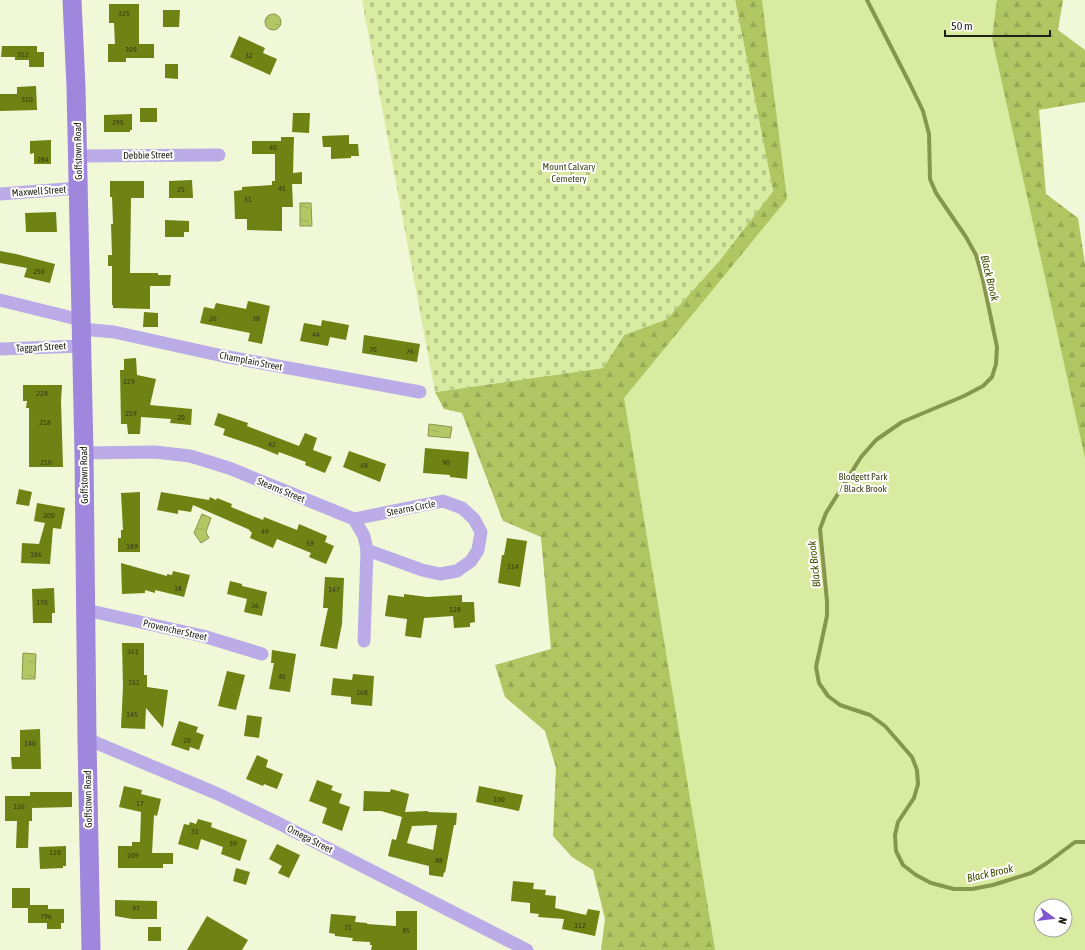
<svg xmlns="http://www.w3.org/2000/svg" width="1085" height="950" font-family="'Asap Condensed',sans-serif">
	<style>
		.forest { fill: url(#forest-firs) }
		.cemetery { fill: url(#cemetery-stones) }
		.park { fill: #d9eba1; fill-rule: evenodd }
		.water { fill: url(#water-ripples); stroke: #87964d }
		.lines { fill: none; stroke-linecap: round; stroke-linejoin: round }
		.stream { stroke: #87964d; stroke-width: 4 }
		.building { fill: #708214; fill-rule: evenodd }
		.minor { stroke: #bbace7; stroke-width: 13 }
		.secondary { stroke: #a087de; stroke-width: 19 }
		.labels { text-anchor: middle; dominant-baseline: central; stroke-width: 4; stroke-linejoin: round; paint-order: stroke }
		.number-label { font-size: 8px; fill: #333a16 }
		.street-label { font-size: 10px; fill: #1f2216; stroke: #fff }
		.park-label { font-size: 10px; fill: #3b441a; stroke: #fff }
		.water-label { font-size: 11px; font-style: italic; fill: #434f00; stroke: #fff }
	</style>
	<defs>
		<pattern id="forest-firs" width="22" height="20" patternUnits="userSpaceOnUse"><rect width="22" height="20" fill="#b1c562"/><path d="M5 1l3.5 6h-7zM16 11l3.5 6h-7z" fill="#98a954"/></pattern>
		<pattern id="cemetery-stones" width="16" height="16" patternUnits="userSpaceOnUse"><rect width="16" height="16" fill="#d9eba1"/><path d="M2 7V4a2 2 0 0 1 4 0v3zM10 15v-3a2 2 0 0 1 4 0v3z" fill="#bac98a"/></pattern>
		<pattern id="water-ripples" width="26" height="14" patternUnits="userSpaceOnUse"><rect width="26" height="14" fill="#b3c764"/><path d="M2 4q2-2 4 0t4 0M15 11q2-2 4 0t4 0" fill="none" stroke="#9aab56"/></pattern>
	</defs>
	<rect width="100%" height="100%" fill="#f0f8d8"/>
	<polygon class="forest" points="735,0 1063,0 1058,30 1085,50 1085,102 1039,110 1046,194 1078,218 1085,264 1085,768 1040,894 1065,906 1041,906 1041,930 1063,950 601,950 605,919 593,870 572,857 553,836 556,768 545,731 505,697 495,665 551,649 541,537 503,521 462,413 444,409 435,392 603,368 624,335 667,319 720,260 773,191"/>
	<polygon class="cemetery" points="362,0 735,0 773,191 720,260 667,319 624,335 603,368 435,392"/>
	<path class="park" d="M762 0H997L992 38 1085 458V950H715L624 398 787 199ZM1041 906H1065V930H1041Z"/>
	<g class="water">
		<circle cx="273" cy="22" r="8"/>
		<polygon points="300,203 311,203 312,226 300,226"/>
		<polygon points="429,424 452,427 450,438 428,436"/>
		<polygon points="202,514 211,518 206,532 209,538 201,543 194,533"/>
		<polygon points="23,653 36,654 35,679 22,679"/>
	</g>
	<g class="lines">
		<polyline class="stream" points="867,0 910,84 923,111 929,134 930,179 936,193 966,237 976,255 983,280 997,347 996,364 992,377 983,386 964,396 902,422 876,440 861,457 826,513 820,529 827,601 827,616 816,667 819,683 828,696 840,705 870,715 885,726 912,757 917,770 918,784 914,798 898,822 895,835 896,851 903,865 916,875 931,883 954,889 972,889 993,885 1031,873 1047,863 1075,842 1085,842"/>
	</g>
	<g class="building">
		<polygon points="109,4 139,4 139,44 154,44 154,58 126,58 126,62 108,62 108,44 115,44 114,23 109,23"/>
		<polygon points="163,10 180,10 179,27 163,27"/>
		<polygon points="239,36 265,48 263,53 277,59 270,75 230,57"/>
		<polygon points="2,46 37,46 37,52 44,52 44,67 29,67 29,60 15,60 15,57 1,57"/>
		<polygon points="165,64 178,64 178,79 165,78"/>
		<polygon points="36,86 37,110 0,111 0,94 17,94 17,87"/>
		<rect x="140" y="108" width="17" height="14"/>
		<polygon points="293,113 310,113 309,133 292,132"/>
		<polygon points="132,114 132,130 130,130 130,132 104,132 104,115"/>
		<polygon points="349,135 349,144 358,144 359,156 351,156 351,158 331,159 331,147 323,147 322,136"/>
		<polygon points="281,137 294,137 293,173 302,172 302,184 292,184 293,207 282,207 282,231 247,230 247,219 235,219 234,191 242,190 242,187 272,185 272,181 275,181 275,154 252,154 252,141 281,141"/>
		<polygon points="51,140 51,164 34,164 34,153 30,154 30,141"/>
		<polygon points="192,180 193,198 169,198 169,181"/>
		<polygon points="110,181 144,181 144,198 131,198 130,273 158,273 158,275 171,275 170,286 150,286 150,309 113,308 113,305 112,305 112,266 108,266 108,255 112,255 111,224 113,224 112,197 110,197"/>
		<polygon points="56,212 57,232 26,232 25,213"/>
		<polygon points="165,220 189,221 189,232 184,232 184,237 165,237"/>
		<polygon points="0,251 16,254 55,264 50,283 24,277 27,268 0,263"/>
		<polygon points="248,301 270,306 262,344 248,341 250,333 200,323 204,307 214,309 216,303 246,309"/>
		<polygon points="144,312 158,313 158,327 143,327"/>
		<polygon points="322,320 349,325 346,340 330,337 328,346 300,341 304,323 321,326"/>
		<polygon points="364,335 420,344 417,362 362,353"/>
		<polygon points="136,358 137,375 156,379 150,405 192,409 191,425 170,423 171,419 141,417 140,434 128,434 127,424 121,424 120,370 124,370 124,359"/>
		<polygon points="23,385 62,385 61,401 63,467 29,467 29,408 26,408 27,401 23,401"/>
		<polygon points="218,413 248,423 247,426 299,446 305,433 317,438 313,450 332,457 325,473 305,465 306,462 279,452 278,455 261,448 223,435 225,429 214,425"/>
		<polygon points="425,448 469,452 467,479 450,477 450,475 423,473"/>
		<polygon points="349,451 386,464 380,482 343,467"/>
		<polygon points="19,489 32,492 29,506 16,504"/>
		<polygon points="140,492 140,552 118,552 118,538 121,538 121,530 123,530 121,493"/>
		<polygon points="161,492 209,500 210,497 216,500 217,498 232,504 231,507 263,520 264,517 297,530 299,524 327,536 325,542 334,546 326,564 309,557 311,553 277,539 273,548 250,538 252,532 249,531 250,530 193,505 191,512 178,510 178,514 157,510"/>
		<polygon points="37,503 65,508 61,529 53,528 50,564 21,563 22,543 39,544 45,523 34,521"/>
		<polygon points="507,538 527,541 520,587 498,583 502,555 504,555"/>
		<polygon points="121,563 167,576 167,574 172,575 173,571 190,575 184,597 155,590 155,593 145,590 145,593 122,594"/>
		<polygon points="325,577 344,578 342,624 337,649 320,646 328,608 323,608"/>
		<polygon points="230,581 242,584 242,586 267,592 262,616 244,612 247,599 227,594"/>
		<polygon points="54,588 55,613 52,613 52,623 33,623 32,589"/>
		<polygon points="404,594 427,597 462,595 462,602 474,602 475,622 470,623 470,627 454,628 453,616 424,618 421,638 405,636 407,619 385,616 388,595 404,597"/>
		<polygon points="122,643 144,643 144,675 147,675 147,687 168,690 163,728 146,708 145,729 121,728 123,686"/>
		<polygon points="272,650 296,654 290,692 269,689 274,663 271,663"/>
		<polygon points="227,671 245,675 236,710 218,706"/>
		<polygon points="353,674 374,676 372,706 351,704 351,697 331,695 333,678 352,680"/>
		<polygon points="247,715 262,717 259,738 244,736"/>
		<polygon points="179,721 198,727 196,732 204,735 199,750 190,747 189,751 171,745"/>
		<polygon points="40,729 41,769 12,769 11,757 20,757 20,730"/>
		<polygon points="257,755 268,760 266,767 283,774 277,789 264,784 263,786 246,779"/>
		<polygon points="317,780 333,786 331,790 342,794 339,803 350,807 342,831 322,823 327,808 309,801"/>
		<polygon points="124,786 142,790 141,794 161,799 157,816 154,815 152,853 173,853 173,864 163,864 163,868 118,868 118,846 132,846 132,842 140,842 141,812 119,807"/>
		<polygon points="479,786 523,795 519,811 476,802"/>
		<path d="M391 789 409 794 405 812 428 811V812L457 813 456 825H454L445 873 444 872 443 877 429 875V866L388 856 392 839 396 840 402 817 381 811H363L364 791 390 792ZM437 825 433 850 407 843 412 826Z"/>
		<polygon points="30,792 72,792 72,807 32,808 32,821 29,821 28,848 16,848 17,821 5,821 5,796 30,796"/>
		<polygon points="198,819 212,823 211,827 247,840 240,861 221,854 223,847 201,839 198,850 178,844 184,824 189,825 190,822 196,824"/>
		<polygon points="277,844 300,855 289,878 278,873 282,866 269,859"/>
		<polygon points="66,846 66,866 63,866 63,868 40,869 39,847"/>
		<polygon points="236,868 250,872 246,885 233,881"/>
		<polygon points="513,881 534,883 533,889 546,890 545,895 556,896 555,908 586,915 588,909 600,911 595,936 562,929 564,919 538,917 539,914 530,913 530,903 511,901"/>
		<polygon points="12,888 30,888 30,905 48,905 48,909 64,909 64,923 61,923 61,929 47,929 47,923 28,923 28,908 12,908"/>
		<polygon points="115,900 157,901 157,919 132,919 115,916"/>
		<polygon points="396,911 417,911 417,950 371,950 372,945 370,945 370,942 352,941 353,938 335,936 335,934 329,933 331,914 356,916 355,922 367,923 367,924 396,926"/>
		<polygon points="207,916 248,940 242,950 187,950"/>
		<rect x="148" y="927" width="13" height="14"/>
	</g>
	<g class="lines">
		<g class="minor">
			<polyline points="78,156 219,155"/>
			<polyline points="0,194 79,188"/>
			<polyline points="0,300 81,320"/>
			<polyline points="81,329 114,332 223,356 420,392"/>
			<polyline points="0,349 82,346"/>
			<polyline points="84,453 155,452 190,456 229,468 354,519 364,536 367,550 364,641"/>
			<polyline points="354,519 443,501 462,508 474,519 481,532 478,550 471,561 457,571 440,574 422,570 367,550"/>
			<polyline points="86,610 203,636 262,654"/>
			<polyline points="87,739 218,794 278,823 527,950"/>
		</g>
		<polyline class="secondary" points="72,0 76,87 84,453 87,739 91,950"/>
	</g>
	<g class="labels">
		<g class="number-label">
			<text x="124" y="13">325</text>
			<text x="131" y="49">309</text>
			<text x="23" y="54">312</text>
			<text x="249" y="55">32</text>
			<text x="27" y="99">310</text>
			<text x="118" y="122">295</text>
			<text x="273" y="147">40</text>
			<text x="43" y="159">284</text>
			<text x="282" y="188">45</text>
			<text x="181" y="189">25</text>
			<text x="248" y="199">31</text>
			<text x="39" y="271">250</text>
			<text x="213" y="318">26</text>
			<text x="256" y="318">38</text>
			<text x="316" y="334">44</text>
			<text x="373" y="349">70</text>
			<text x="410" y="351">76</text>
			<text x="129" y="381">229</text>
			<text x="42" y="393">228</text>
			<text x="131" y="413">219</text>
			<text x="181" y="417">20</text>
			<text x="45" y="422">218</text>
			<text x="272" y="444">42</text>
			<text x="46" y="462">210</text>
			<text x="446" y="462">90</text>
			<text x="364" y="465">68</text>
			<text x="49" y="515">200</text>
			<text x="265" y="531">49</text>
			<text x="310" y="543">59</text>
			<text x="132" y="546">189</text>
			<text x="36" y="554">186</text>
			<text x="513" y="566">114</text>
			<text x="178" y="588">18</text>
			<text x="334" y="589">147</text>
			<text x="42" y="602">170</text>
			<text x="255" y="605">36</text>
			<text x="455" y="609">128</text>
			<text x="133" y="651">161</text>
			<text x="282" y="676">40</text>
			<text x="134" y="682">151</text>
			<text x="362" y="692">168</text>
			<text x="132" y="714">145</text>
			<text x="187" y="740">20</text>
			<text x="30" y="743">140</text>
			<text x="499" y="799">100</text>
			<text x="140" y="803">17</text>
			<text x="19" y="806">126</text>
			<text x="195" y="831">31</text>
			<text x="233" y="843">39</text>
			<text x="55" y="852">110</text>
			<text x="133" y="855">109</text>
			<text x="439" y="860">88</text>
			<text x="136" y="908">97</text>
			<text x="46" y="916">796</text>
			<text x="580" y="925">112</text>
			<text x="348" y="927">71</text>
			<text x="406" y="930">85</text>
		</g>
		<g class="street-label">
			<text transform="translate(78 151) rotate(-91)">Goffstown Road</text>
			<text transform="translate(148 155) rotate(-1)">Debbie Street</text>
			<text transform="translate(39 191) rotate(-4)">Maxwell Street</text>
			<text transform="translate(41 347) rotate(-3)">Taggart Street</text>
			<text transform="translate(251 361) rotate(11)">Champlain Street</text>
			<text transform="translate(84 475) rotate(-91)">Goffstown Road</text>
			<text transform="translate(281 490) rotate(22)">Stearns Street</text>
			<text transform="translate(411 508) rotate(-11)">Stearns Circle</text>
			<text transform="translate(175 630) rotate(13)">Provencher Street</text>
			<text transform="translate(88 799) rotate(-91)">Goffstown Road</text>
			<text transform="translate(310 839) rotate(27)">Omega Street</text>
		</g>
		<g class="park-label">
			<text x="569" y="166">Mount Calvary<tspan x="569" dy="12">Cemetery</tspan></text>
			<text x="863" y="476">Blodgett Park<tspan x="863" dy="12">/ Black Brook</tspan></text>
		</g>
		<g class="water-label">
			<text transform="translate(990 278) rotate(76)">Black Brook</text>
			<text transform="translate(814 564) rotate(-96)">Black Brook</text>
			<text transform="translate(990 873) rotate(-13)">Black Brook</text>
		</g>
	</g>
	<g transform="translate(1053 918) rotate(105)"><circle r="19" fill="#ffffff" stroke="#a5a7a2"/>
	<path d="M0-3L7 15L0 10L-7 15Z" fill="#8056cf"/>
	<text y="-6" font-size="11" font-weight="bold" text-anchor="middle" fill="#1f2216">N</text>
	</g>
	<path d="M945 30v6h105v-6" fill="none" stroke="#1f2216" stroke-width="2"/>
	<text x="951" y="30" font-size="12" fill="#1f2216" stroke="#ffffff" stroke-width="3" paint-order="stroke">50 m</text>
</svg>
